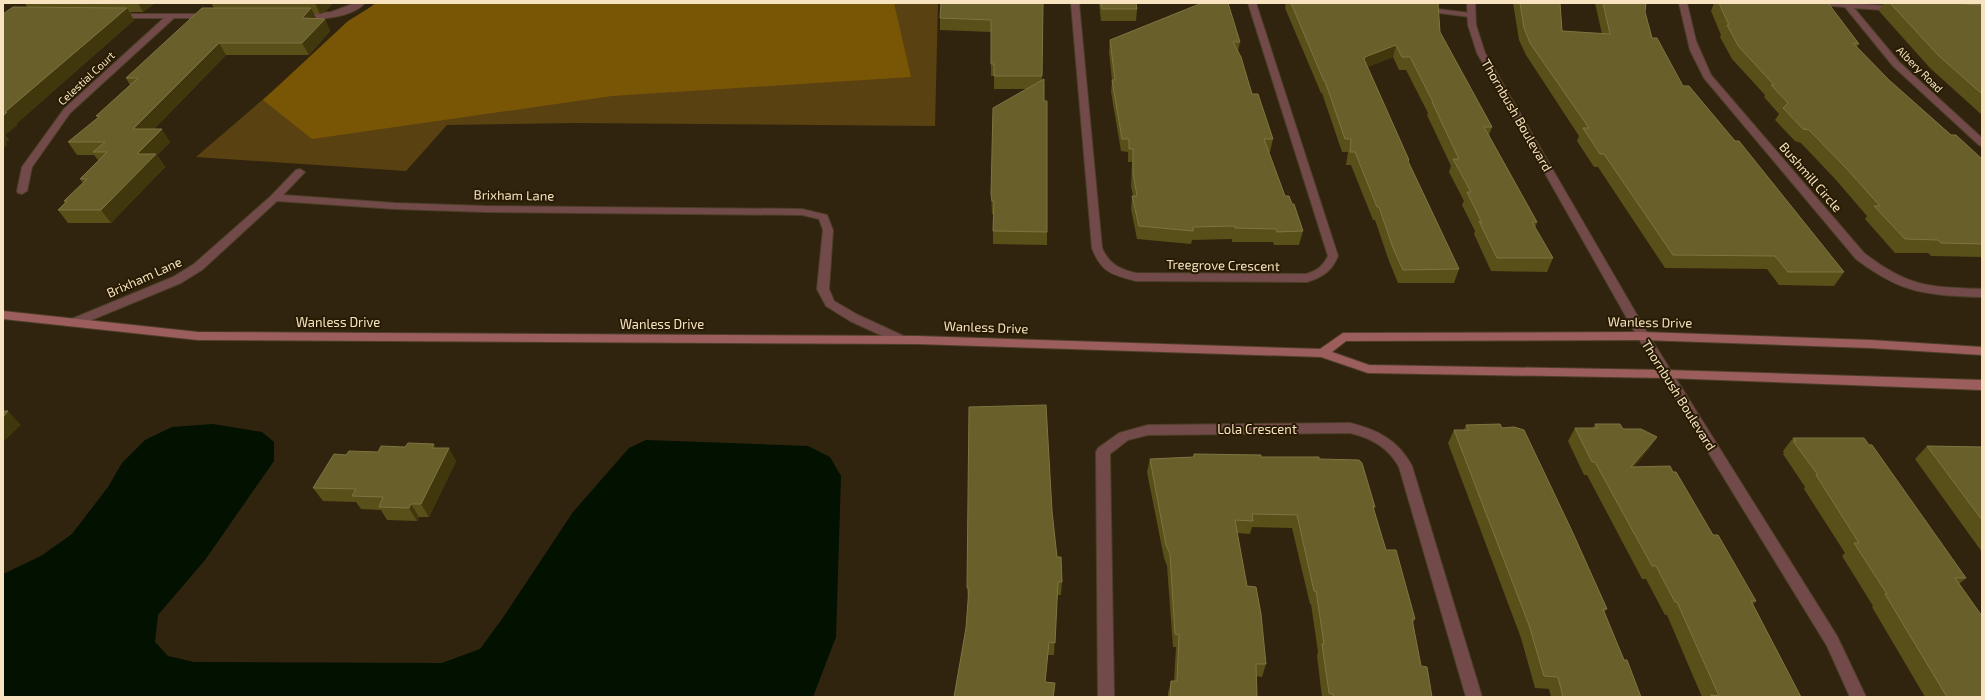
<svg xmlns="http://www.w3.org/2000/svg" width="1985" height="700" font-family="'Exo 2',sans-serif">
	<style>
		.green { fill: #5a4111 }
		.forest { fill: #795605 }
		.water { fill: #021100 }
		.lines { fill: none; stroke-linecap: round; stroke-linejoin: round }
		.minor-casing { stroke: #4d3f27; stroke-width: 2 }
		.tertiary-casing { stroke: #4d3f27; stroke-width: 2 }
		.secondary-casing { stroke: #4d3f27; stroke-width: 2 }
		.minor { fill: #724a4a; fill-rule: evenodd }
		.tertiary { fill: #724a4a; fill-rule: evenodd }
		.secondary { fill: #9c5d5d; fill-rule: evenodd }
		.wall { fill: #584f19 }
		.shaded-wall { fill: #41370d }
		.building { fill: #695f2b; stroke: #7f7442 }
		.labels { text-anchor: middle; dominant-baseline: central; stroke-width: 4; stroke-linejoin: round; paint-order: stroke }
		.far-street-label { font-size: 11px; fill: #f7e3c0; stroke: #271b04 }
		.street-label { font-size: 13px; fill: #f7e3c0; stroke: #271b04 }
	</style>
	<rect width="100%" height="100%" fill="#31240e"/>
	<polygon class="green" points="375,3 938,3 935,126 577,123 447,125 406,171 196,157"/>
	<polygon class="forest" points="377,3 894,3 911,77 612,96 312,139 263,100 348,21"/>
	<polygon class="water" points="213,424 262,432 274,442 274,461 205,560 158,615 155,642 168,656 194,662 442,663 480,649 502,619 573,512 629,448 646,440 808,446 830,457 841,476 836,637 813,697 3,697 3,574 41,556 72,534 108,487 122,463 145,440 172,427"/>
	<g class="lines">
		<defs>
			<g id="minor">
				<path d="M355 3H365C350 19 319 19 299 19L295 17 299 15 331 12Z"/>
				<path d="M1071 3H1079L1102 248C1109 264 1119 269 1136 273L1306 274C1317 271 1323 266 1328 256L1248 3H1256L1338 256C1332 271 1323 277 1307 282L1136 281C1112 275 1101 272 1092 248Z"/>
				<path d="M1679 3H1687L1696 41 1711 75 1864 253C1908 287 1928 287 1982 289V297C1926 295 1902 294 1856 259L1704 78 1690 50Z"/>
				<polygon points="1815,3 1851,3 1900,7 1900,11 1897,11 1854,8 1899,62 1982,138 1982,146 1979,145 1893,66 1845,7 1819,5"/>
				<polygon points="1421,7 1470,13 1474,15 1470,17 1424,11 1421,11"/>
				<polygon points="112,14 209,14 213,16 209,18 174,18 70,113 32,167 27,191 22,194 18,193 17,191 22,167 64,109 164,18 112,18"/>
				<polygon points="300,169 305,172 283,195 395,203 485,206 802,209 827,215 833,230 829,289 834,301 858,315 906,337 908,340 906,343 898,343 850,321 826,306 817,289 823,230 819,219 802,215 485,212 395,209 277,201 202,270 181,283 77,326 69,326 67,323 69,320 173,277 194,264 271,196 296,170"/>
				<path d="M1350 423C1378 430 1398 440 1412 466L1482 697H1466L1399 467C1388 447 1371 438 1350 433L1148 435 1128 440 1110 454 1114 697H1098L1096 452 1098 448 1119 433 1148 425Z"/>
			</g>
			<polygon id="tertiary" points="1467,3 1475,3 1476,25 1485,53 1648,334 1837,636 1866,697 1850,697 1827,646 1637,336 1477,53 1468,25"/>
			<polygon id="secondary" points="3,311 198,332 917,336 1320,349 1343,333 1643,332 1870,340 1982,347 1982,355 1870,348 1643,340 1346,341 1332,352 1369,365 1666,370 1982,380 1982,390 1666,378 1368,373 1321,357 917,344 198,340 3,319"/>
		</defs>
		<use href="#minor" class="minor-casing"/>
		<use href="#tertiary" class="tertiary-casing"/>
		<use href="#secondary" class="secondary-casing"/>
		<use href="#minor" class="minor"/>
		<use href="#tertiary" class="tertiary"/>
		<use href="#secondary" class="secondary"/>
	</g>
	<g class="wall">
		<polygon points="25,3 155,3 143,12 130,12 134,20 16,124 17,125 5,135 9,140 5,142 7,144 3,148 27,7"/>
		<polygon points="211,3 333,3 325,12 320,14 314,13 316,19 325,19 330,31 309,55 226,55 154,129 170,142 157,155 165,167 111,223 68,223 58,210 66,203 64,201 83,183 80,179 99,161 94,155 77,155 68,142 98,118 96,116 130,85 126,78 214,8"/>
		<polygon points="1043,3 1042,80 1047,232 1047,245 993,244 993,214 992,214 991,194 1026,89 994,89 994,76 991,76 991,32 940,30 940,18"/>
		<polygon points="1099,3 1136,3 1137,9 1136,21 1101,21"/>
		<polygon points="1286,3 1438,3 1440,32 1492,127 1489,135 1537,222 1535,228 1553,258 1547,272 1491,271 1474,234 1475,231 1462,205 1464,201 1449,172 1451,166 1427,115 1428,113 1406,70 1399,70 1393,57 1367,67 1409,160 1408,162 1459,269 1454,283 1398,283 1389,261 1375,220 1373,220 1351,165 1346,165 1348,152 1342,152 1322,93 1321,93 1285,8"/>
		<polygon points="1513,3 1560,3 1562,31 1602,34 1595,3 1646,3 1645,12 1652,38 1683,86 1844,272 1834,286 1779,285 1767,269 1665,268 1598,167 1594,167 1577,141 1579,136 1526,55 1519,40"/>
		<polygon points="1714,3 1828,3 1859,44 1857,47 1889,80 1951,135 1982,159 1982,257 1931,256 1928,253 1895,253 1865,219 1867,216 1836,180 1801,143 1795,141 1775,120 1779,114 1764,97 1765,95 1732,59 1720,37 1721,35 1711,11"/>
		<polygon points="1876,3 1982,3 1982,115 1930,68 1879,11 1883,4"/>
		<polygon points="1110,40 1240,42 1238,51 1252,94 1273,139 1270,152 1269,152 1285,196 1303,231 1299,245 1274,245 1273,242 1232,242 1232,239 1192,240 1191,244 1137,239 1131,209 1132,196 1133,196 1131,186 1132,162 1128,162 1128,152 1121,151 1111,92 1112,81 1109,52"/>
		<polygon points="1595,424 1623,429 1657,437 1648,450 1634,467 1713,535 1756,601 1753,604 1801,697 1702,697 1667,615 1665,615 1646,579 1642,579 1587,475 1584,475 1568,441 1575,428 1593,428"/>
		<polygon points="1466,425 1607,609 1604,612 1624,660 1641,697 1551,697 1549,689 1535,688 1521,638 1448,443 1454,430 1464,430"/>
		<polygon points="1793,438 1966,578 1959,584 1982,697 1925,697 1872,607 1873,606 1842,556 1845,553 1804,489 1805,487 1783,454 1784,453 1783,451"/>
		<polygon points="1927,446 1982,447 1982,552 1915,459"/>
		<polygon points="436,448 456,461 429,517 419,517 417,521 387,520 381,510 361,509 356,502 323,501 313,488 346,455"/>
		<polygon points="1194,454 1261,457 1319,459 1375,507 1374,509 1386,550 1415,619 1413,623 1421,666 1432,697 1322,697 1317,656 1318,652 1311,604 1310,604 1292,528 1252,527 1250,534 1237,533 1247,586 1266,664 1262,677 1256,676 1257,697 1168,697 1168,693 1171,681 1174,681 1176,647 1173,647 1167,566 1164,558 1147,472 1150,459 1193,457"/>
		<polygon points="1057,557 1062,582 1061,595 1057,595 1054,655 1048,655 1045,682 1055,683 1054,697 954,697 966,628 968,601 967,588"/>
	</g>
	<g class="shaded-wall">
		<polygon points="138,3 155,3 143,12"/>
		<polygon points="315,3 333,3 325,12 320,14"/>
		<polygon points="127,8 134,20 16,124 17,125 5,135 9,140 5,142 7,144 3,148 3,116 5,112"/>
		<polygon points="311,8 317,20 302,18"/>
		<polygon points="325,19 330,31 309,55 302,43"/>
		<polygon points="219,43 226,55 141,142 133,129"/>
		<polygon points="1396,45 1393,57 1361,70 1365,57"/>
		<polygon points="162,129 170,142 157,155 165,167 111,223 101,210 137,154"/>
		<polygon points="8,411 21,425 3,442 3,417"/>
		<polygon points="1657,437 1648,450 1623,480 1631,467"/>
		<polygon points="434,444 441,457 432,448"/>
		<polygon points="449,448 456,461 429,517 421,504"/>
		<polygon points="411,504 419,517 417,521 409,508"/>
		<polygon points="1049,642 1048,655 1044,694 1045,682"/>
	</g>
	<g class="building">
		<polygon points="941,3 1043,3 1042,76 994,76 994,64 991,64 991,20 940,18"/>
		<polygon points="1101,3 1136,3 1137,9 1102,9"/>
		<polygon points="1202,3 1228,3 1240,42 1233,42 1241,57 1252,94 1258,94 1273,139 1264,139 1285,196 1289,196 1292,204 1294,204 1303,231 1277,232 1276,229 1235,228 1235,226 1193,227 1193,231 1139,226 1132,196 1137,196 1133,173 1133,149 1129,149 1129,139 1122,139 1112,80 1115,80 1110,40"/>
		<polygon points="1291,3 1438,3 1440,32 1492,127 1484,127 1537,222 1532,222 1553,258 1497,258 1479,221 1482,223 1467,192 1471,192 1453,159 1459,159 1432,102 1433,102 1410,57 1402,57 1396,45 1365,57 1364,59 1409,160 1408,161 1459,269 1403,270 1393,248 1379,207 1377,207 1355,152 1350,152 1351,139 1345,139 1325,81 1324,81"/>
		<polygon points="1520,3 1560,3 1562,31 1610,34 1603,3 1646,3 1645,12 1652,38 1657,38 1683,86 1689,86 1735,141 1739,141 1844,272 1788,272 1775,256 1673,255 1604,154 1600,154 1583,128 1589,128 1530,43 1524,28"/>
		<polygon points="1719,3 1828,3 1859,44 1853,43 1889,80 1951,135 1956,135 1982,159 1982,244 1941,243 1938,240 1905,239 1874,206 1880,206 1845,167 1809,130 1803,129 1783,108 1788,103 1771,85 1774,85 1739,47 1727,25 1729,25"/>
		<polygon points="1890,3 1950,3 1982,5 1982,94 1939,56"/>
		<polygon points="13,7 127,8 5,112 7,112 3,116 3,14"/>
		<polygon points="202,8 311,8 302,18 325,19 302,43 219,43 133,129 162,129 137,154 156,154 101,210 58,210 67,201 64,201 87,179 80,179 107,152 93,152 105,142 68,142 100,116 96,116 138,78 126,78"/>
		<polygon points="1044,79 1044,101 1047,101 1047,232 993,231 994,201 992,201 991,194 993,108"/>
		<polygon points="1046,405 1052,511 1057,557 1061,557 1062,582 1058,582 1055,643 1049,642 1045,682 1055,683 1053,697 954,697 966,628 969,588 967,588 969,407"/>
		<polygon points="3,411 8,411 3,417"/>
		<polygon points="1500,424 1502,428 1514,427 1524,430 1572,531 1607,609 1603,609 1624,660 1627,660 1641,697 1563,697 1558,677 1544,676 1529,625 1454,430 1469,430 1466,425"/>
		<polygon points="1595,424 1620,424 1623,429 1641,429 1657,437 1631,467 1670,466 1673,472 1676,472 1713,535 1718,535 1756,601 1751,601 1801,697 1712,697 1711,695 1719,696 1677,602 1675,602 1656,566 1652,566 1595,462 1592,462 1575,428 1598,428"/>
		<polygon points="1793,438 1864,438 1869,445 1872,445 1966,578 1955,578 1982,616 1982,697 1947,697 1885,594 1887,594 1854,543 1859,543 1816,475 1818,475 1793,441 1796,441"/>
		<polygon points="408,443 434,444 432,448 449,448 421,504 411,504 409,508 379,507 383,497 352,496 356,489 313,488 334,454 346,455 349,451 378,452 381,446 405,447"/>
		<polygon points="1927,446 1982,447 1982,520"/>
		<polygon points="1194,454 1261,455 1261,457 1319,457 1319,459 1359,460 1362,463 1375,507 1373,507 1386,550 1396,550 1415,619 1412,619 1421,666 1427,667 1432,697 1333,697 1333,694 1329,693 1322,644 1324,644 1316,591 1314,591 1297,515 1252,514 1253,521 1235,520 1247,586 1256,587 1261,614 1266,664 1256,664 1257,697 1170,697 1171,681 1177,681 1179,635 1175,634 1170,554 1166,545 1150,459 1194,457"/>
	</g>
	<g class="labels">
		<g class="far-street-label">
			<text transform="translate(1920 69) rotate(45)">Albery Road</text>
			<text transform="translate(86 78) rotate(-43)">Celestial Court</text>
		</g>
		<g class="street-label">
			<text transform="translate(1517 115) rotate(60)">Thornbush Boulevard</text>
			<text transform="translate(1811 177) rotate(49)">Bushmill Circle</text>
			<text transform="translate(514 195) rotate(1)">Brixham Lane</text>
			<text transform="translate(1223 265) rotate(1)">Treegrove Crescent</text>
			<text transform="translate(144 277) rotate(-24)">Brixham Lane</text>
			<text x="338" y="322">Wanless Drive</text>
			<text transform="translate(1650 322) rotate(1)">Wanless Drive</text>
			<text x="662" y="324">Wanless Drive</text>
			<text transform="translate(986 327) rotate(2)">Wanless Drive</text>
			<text transform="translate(1679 395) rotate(58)">Thornbush Boulevard</text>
			<text x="1257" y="429">Lola Crescent</text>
		</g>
	</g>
	<rect width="1985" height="700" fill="none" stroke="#f7e3c0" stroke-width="8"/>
</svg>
